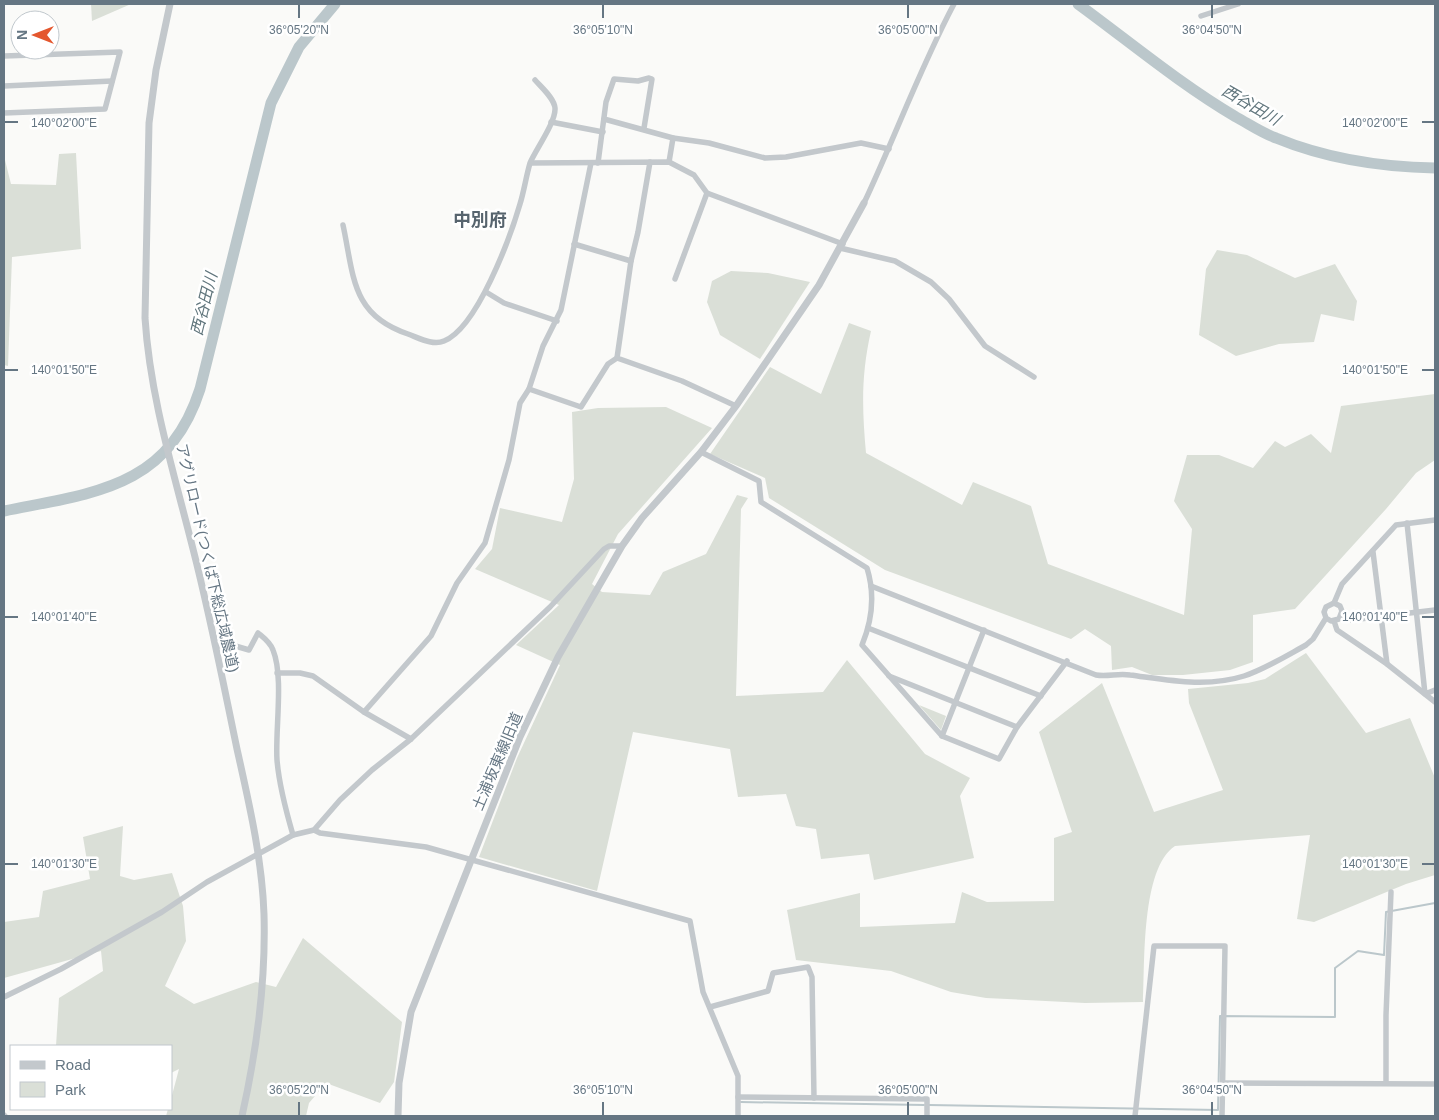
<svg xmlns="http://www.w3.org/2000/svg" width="1439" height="1120" font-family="Arial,'Noto Sans JP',sans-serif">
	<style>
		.green { fill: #dadfd7 }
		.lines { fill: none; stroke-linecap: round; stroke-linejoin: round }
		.stream { stroke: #bbc7cb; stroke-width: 2 }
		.river { stroke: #bbc7cb; stroke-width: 11 }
		.minor { stroke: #c3c8cc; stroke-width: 5.5 }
		.tertiary { stroke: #c3c8cc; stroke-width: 7 }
		.ticks { fill: none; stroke: #657683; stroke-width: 2 }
		.labels { text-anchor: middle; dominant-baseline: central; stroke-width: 5; stroke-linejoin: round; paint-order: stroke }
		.street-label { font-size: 15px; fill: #657683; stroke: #fff }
		.water-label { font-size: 16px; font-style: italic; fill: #60757c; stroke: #fff }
		.quarter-label { font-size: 18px; font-weight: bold; fill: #57646e; stroke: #fff }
		.ticks-label { font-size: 12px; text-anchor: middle; fill: #657683; stroke: #fff; stroke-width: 5; stroke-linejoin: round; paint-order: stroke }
	</style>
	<rect width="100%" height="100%" fill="#fafaf8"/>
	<g class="green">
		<polygon points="91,4 131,4 92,21"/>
		<polygon points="76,153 81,249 12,257 8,366 4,365 4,156 11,184 56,185 59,154"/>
		<polygon points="1217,250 1247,255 1295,278 1335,264 1357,301 1354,321 1321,314 1314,342 1279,344 1236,356 1199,335 1206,269"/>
		<polygon points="731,271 768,273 810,282 760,359 720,335 707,302 712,281"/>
		<path d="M849 323 871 331C861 375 862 409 866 453L962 505 973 482 1031 506 1048 564 1184 615 1192 529 1174 501 1187 455H1219L1253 468 1275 441 1285 447 1311 434 1331 453 1341 406 1435 394V460L1416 473 1386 509 1295 609 1253 615V662L1230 670 1183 675H1152L1132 667 1112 670 1111 646 1085 629 1071 639 885 570 769 498 765 478 710 454 770 367 821 394Z"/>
		<polygon points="666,407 712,428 618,534 592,584 602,592 650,595 663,572 706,554 737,495 748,498 741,509 736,696 823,692 847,660 925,754 970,778 960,796 974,858 874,880 869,854 821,859 816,829 796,826 786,794 738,797 730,749 633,732 597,891 479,857 517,758 560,665 516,645 559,605 475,569 492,549 500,508 562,522 574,479 572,412 598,408"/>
		<path d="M1306 653 1366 733 1410 718 1435 778V875L1406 884 1314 922 1297 919 1310 835 1175 846C1141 868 1145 964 1143 1002L1085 1003 986 998 951 992 891 971 796 960 787 910 860 893V927L955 923 962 892 987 902 1054 901V838L1072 832 1039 732 1102 683 1154 812 1223 790 1189 703 1188 689 1248 683 1265 679Z"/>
		<polygon points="919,705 946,716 941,730"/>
		<polygon points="123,826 120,876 134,880 172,873 183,906 186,941 165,986 194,1004 256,982 276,987 303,938 402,1022 394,1082 380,1103 326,1083 309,1103 306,1116 166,1116 168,1109 171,1109 171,1099 179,1069 171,1073 171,1046 56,1046 59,998 103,971 101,951 4,978 4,922 39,917 43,891 90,879 83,837"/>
	</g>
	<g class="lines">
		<g class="stream">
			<polyline points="741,1102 924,1105"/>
			<polyline points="929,1105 1218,1110 1220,1016 1335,1017 1335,968 1358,951 1384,955 1386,912 1435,903"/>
		</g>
		<g class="river">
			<path d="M1078 4C1130 42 1180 84 1236 117 1249 124 1262 133 1276 138 1327 159 1380 167 1435 168"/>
			<path d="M4 511C92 493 168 489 200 389L271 103 299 47 335 4"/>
		</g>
		<g class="minor">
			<polyline points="1201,16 1238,4"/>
			<polyline points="4,56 120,52 105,109 4,113"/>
			<polyline points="4,86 112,81"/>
			<polyline points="604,119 673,138 709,143 765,158 786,157 861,143 889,149"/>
			<polyline points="551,122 603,132"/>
			<polyline points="650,162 638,232 631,261 617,358 682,381 736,406"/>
			<polyline points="669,162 673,138"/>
			<polyline points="531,163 669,162 694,175 707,193 843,244"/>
			<polyline points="598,163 606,102 614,79 638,81 649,78 652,79 644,128"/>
			<path d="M864 203C895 137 920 68 954 4"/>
			<path d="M343 225C354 276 351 315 408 334 419 338 433 346 444 341 477 328 510 238 520 204 524 191 526 177 530 163 536 149 556 122 555 108 554 98 542 88 535 80"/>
			<polyline points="574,244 631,261"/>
			<polyline points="840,248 895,261 931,282 949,299 985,346 1034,377"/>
			<polyline points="675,279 707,193"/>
			<polyline points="486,292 504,303 557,321"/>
			<polyline points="529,389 581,407 608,364 617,358"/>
			<path d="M701 452 759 481 761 502 867 568C875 594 872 621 862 645L942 736 999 759 1017 727 1067 661"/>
			<polyline points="1407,523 1425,694 1435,690"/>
			<polyline points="1373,552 1387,664"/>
			<path d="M871 586 1096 675C1108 677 1118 673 1130 675 1168 680 1206 688 1244 676 1265 669 1286 656 1306 645L1313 639 1326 618 1324 612 1326 607 1334 603 1340 606 1342 611 1339 619 1331 621 1326 618"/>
			<polyline points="1334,603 1342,584 1396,525 1435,520"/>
			<polyline points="1341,617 1351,620 1435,610"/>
			<polyline points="1334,621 1337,630 1387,664 1435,702"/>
			<polyline points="868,628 1041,696"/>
			<path d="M216 646 232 645 249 650 258 633C264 638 270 642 273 650 284 677 275 730 277 760 279 785 286 811 293 835"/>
			<polyline points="277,673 300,673 313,676 364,712 411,739"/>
			<polyline points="889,676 1017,727"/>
			<polyline points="364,712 431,636 457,583 485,543 509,460 520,403 529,389 543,346 561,310 591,163"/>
			<polyline points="942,736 984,630"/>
			<polyline points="314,830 320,833 426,847 690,921 703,992 738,1076 738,1116"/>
			<polyline points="4,997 61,969 162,912 207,882 293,835 314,830 340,800 372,770 411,739 550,607 604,549 609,546 622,546"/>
			<polyline points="710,1007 768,991 773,973 808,967 812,977 814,1098"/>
			<polyline points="1223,1083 1435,1084"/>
			<polyline points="1386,1083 1386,1015 1391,892"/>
			<polyline points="738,1097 927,1099 927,1116"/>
			<polyline points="4,1115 5,1116"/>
			<polyline points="1135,1116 1154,946 1225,946 1222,1116"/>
		</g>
		<g class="tertiary">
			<path d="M170 4 156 70 149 123 145 318C150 397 174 473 193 549 210 615 223 682 237 749 249 803 262 858 264 914 266 983 257 1049 242 1116"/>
			<polyline points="398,1116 399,1083 411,1012 520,737 558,657 622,546 642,518 701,452 736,406 819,285 864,203"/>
		</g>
	</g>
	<path class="ticks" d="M299 5V18M603 5V18M908 5V18M1212 5V18M5 122H18M1422 122H1434M5 370H18M1422 370H1434M5 617H18M1422 617H1434M5 864H18M1422 864H1434M299 1102V1115M603 1102V1115M908 1102V1115M1212 1102V1115"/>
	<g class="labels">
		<g class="street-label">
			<text transform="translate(208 558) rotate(77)">アグリロード(つくば下総広域農道)</text>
			<text transform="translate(497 761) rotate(-67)">土浦坂東線旧道</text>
		</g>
		<g class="water-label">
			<text transform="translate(1251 105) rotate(30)">西谷田川</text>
			<text transform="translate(204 304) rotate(-76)">西谷田川</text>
		</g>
		<g class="quarter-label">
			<text x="480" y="220">中別府</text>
		</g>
	</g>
	<g class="ticks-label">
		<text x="299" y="34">36°05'20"N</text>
		<text x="603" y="34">36°05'10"N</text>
		<text x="908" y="34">36°05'00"N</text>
		<text x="1212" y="34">36°04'50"N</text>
		<text x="1375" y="127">140°02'00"E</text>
		<text x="64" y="127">140°02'00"E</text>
		<text x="1375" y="374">140°01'50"E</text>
		<text x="64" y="374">140°01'50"E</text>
		<text x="1375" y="621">140°01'40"E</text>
		<text x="64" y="621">140°01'40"E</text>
		<text x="1375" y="868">140°01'30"E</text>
		<text x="64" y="868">140°01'30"E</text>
		<text x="299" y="1094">36°05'20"N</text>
		<text x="603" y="1094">36°05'10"N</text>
		<text x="908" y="1094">36°05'00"N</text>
		<text x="1212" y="1094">36°04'50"N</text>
	</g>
	<rect width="1439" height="1120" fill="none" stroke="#657683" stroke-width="10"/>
	<rect x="10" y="1045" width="162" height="65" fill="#ffffff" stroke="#c1c8cd"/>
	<rect x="20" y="1061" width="25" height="8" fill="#c3c8cc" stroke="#c1c8cd"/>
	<text x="55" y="1070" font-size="15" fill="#657683">Road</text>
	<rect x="20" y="1082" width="25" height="15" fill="#dadfd7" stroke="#c1c8cd"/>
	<text x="55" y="1095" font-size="15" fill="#657683">Park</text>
	<g transform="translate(35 35) rotate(270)"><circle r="24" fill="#ffffff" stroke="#c1c8cd"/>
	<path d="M0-4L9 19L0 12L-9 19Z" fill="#e4572e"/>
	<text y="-8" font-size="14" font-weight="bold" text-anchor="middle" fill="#657683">N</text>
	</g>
</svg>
